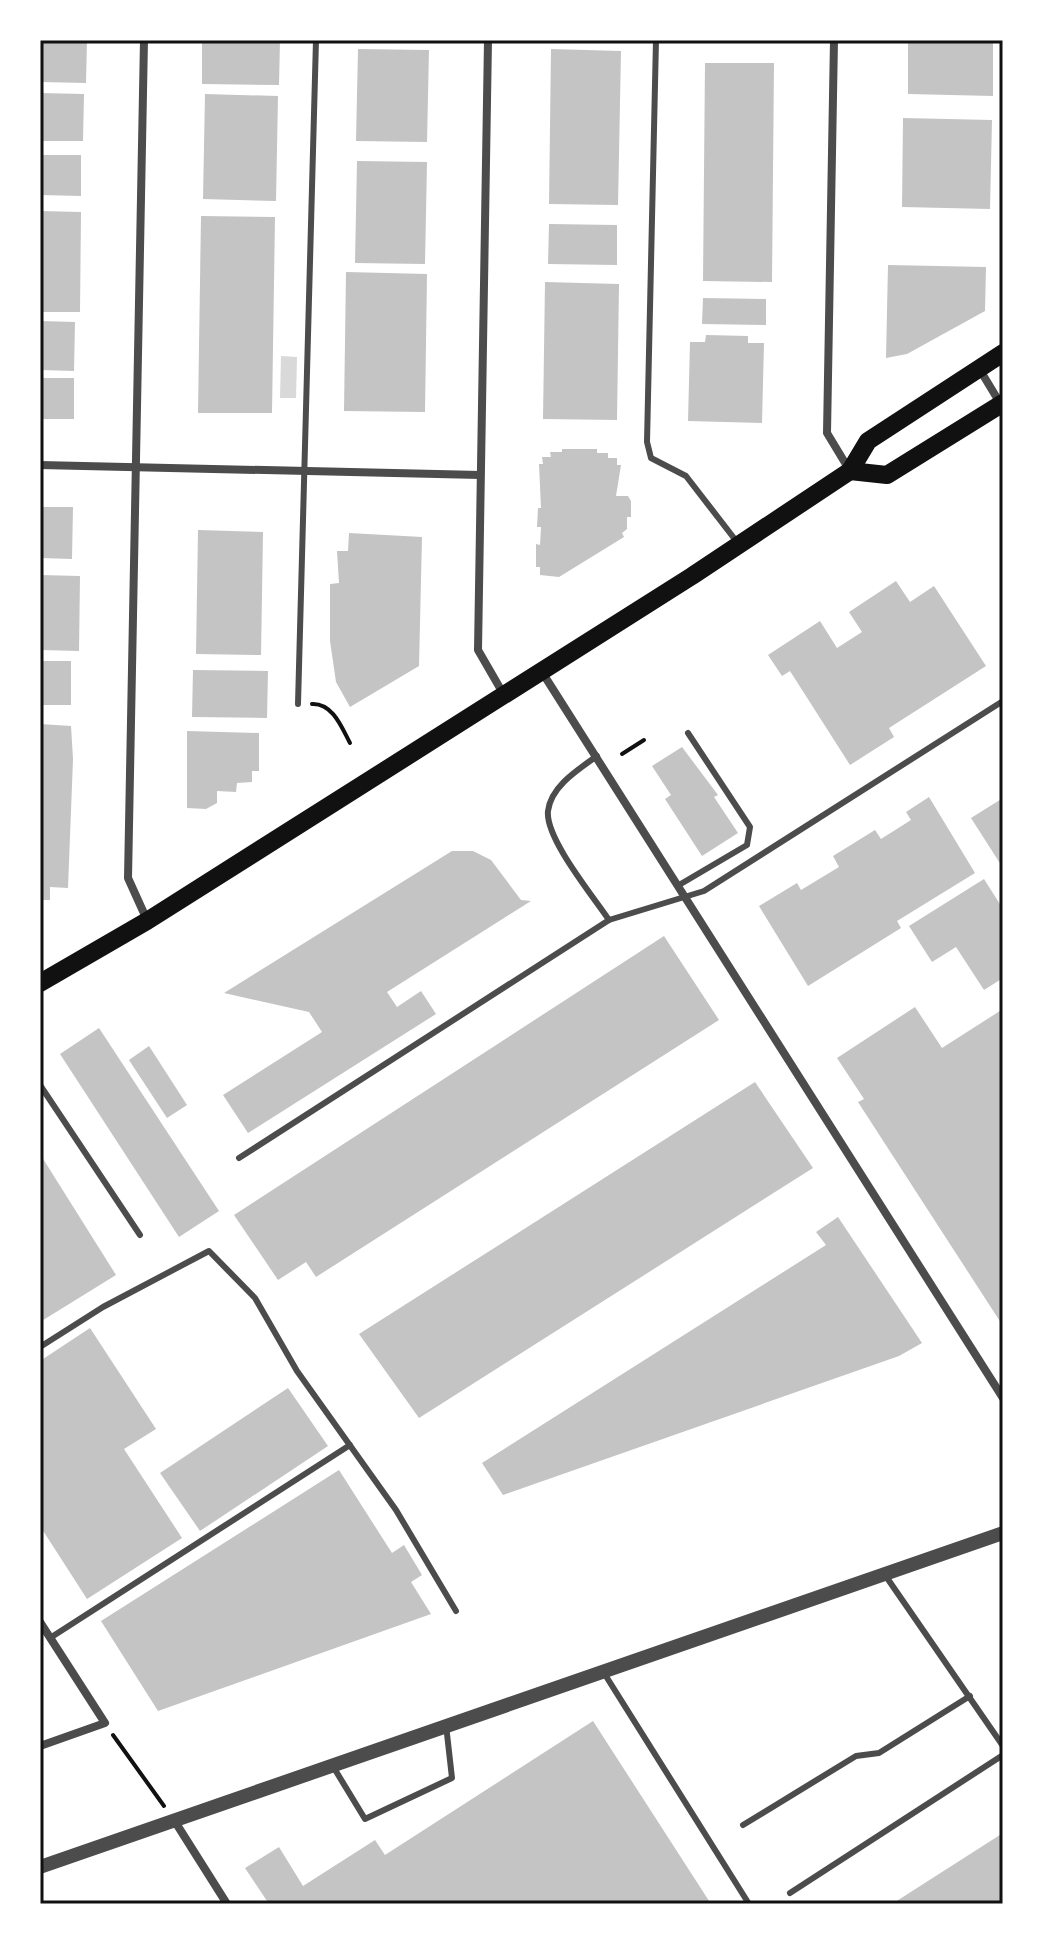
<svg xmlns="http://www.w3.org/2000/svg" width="1043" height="1944" font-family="'Exo 2',sans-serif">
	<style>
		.water { fill: #d9d9d9 }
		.building { fill: #c4c4c4 }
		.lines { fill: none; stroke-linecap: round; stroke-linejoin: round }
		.path { stroke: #111; stroke-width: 4 }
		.service { stroke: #4c4c4c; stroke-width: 6 }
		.minor { stroke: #4c4c4c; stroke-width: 8 }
		.tertiary { stroke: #4c4c4c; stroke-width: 14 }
		.primary { stroke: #111; stroke-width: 18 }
		.neatline { fill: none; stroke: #111; stroke-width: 3 }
	</style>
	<rect width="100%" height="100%" fill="#fff"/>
	<polygon class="water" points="281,356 297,357 296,398 280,398"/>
	<g class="building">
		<polygon points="40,40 87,40 86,83 40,82"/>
		<polygon points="202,40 280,40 279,85 202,84"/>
		<polygon points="908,40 993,40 993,96 908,94"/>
		<polygon points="358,49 429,50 427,142 356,141"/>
		<polygon points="551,49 621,51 618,205 549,204"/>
		<polygon points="705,63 774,63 772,282 703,281"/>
		<polygon points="40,93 84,94 83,141 40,141"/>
		<polygon points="205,94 278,96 276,201 203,199"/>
		<polygon points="903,118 992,120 990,209 902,207"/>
		<polygon points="40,155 81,155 81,196 40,195"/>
		<polygon points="357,161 427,162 425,264 355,263"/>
		<polygon points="40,211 81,212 80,312 40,312"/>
		<polygon points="201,216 275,217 272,413 198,413"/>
		<polygon points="549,224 617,225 617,265 548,264"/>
		<polygon points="888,265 986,267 985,311 907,354 886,358"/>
		<polygon points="346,272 427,274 425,412 344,411"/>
		<polygon points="545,282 619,284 617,420 543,419"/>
		<polygon points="703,298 766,299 766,325 702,324"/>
		<polygon points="40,321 75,322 74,371 40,370"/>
		<polygon points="706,335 748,336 748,343 764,343 762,423 688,421 690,342 705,342"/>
		<rect x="40" y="378" width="34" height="41"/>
		<polygon points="562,449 597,449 597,453 608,453 608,458 617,458 617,465 621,465 616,496 628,496 631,501 631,517 627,517 627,529 622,533 624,537 559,577 540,575 540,567 536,567 536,544 540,545 541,527 537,527 538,508 541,508 539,464 543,464 542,457 551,457 550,452 562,452"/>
		<polygon points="40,507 73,507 72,559 40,558"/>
		<polygon points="198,530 263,532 261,655 196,654"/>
		<polygon points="349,533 422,537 419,666 350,707 336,682 330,641 330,584 339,583 337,551 348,551"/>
		<polygon points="40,575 80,576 79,651 40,650"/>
		<polygon points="896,581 910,602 934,586 986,666 889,728 894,737 850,765 790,671 782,676 768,655 820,621 837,648 862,632 849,612"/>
		<rect x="40" y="661" width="31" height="44"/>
		<polygon points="193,670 268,671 267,718 192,717"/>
		<polygon points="40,724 71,726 73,759 68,888 50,887 50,900 40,900"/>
		<polygon points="187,731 259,733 259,771 252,771 252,782 237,783 236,792 217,791 217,803 206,809 187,808"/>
		<polygon points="682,747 718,795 714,797 738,833 702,856 665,799 671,795 652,766"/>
		<polygon points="929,797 975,873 897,921 901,928 808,986 759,906 797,883 801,890 839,867 833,856 875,830 881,839 911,820 906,812"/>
		<polygon points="1003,798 1003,868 971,818"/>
		<polygon points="452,851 473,851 491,860 521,900 531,901 387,992 397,1007 421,991 436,1014 248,1133 223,1095 322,1032 309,1012 224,993"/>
		<polygon points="984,879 1003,909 1003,978 984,990 956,947 932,962 909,926"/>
		<polygon points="664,936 719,1020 316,1277 306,1262 278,1280 234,1215"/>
		<polygon points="915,1007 942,1048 1003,1009 1003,1326 858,1102 864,1099 837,1058"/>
		<polygon points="99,1028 219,1211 179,1237 60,1054"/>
		<polygon points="149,1046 187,1105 167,1118 129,1060"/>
		<polygon points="755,1082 813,1168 419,1418 359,1334"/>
		<polygon points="40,1154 116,1275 40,1322"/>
		<polygon points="838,1217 922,1343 899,1356 503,1495 482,1463 826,1245 816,1232"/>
		<polygon points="90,1328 156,1429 124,1449 182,1538 87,1599 40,1526 40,1361"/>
		<polygon points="288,1388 328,1446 200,1531 160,1473"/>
		<polygon points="339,1470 392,1553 404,1545 422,1575 411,1582 431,1614 158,1711 101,1621"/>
		<polygon points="593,1721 711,1904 269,1904 245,1868 279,1847 303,1886 375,1840 385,1855"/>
		<polygon points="1003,1833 1003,1904 892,1904"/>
	</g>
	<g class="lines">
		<g class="path">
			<path d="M312 704C333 703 342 728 350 743"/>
			<polyline points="622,754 644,740"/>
			<polyline points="113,1735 164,1806"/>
		</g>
		<g class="service">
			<polyline points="656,40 647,442 651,458 686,476 737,542"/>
			<polyline points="298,704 316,40"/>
			<path d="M597 756C579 769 551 786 548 811 545 838 593 896 609 920"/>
			<polyline points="679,885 747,845 750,827 688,733"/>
			<polyline points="40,1085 140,1235"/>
			<polyline points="239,1158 609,920 704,891 1003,701"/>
			<polyline points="40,1347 103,1307 209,1251 255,1298 297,1371 396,1510 456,1611"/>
			<polyline points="885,1575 1003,1746"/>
			<polyline points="50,1638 350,1445"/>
			<polyline points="604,1673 749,1904"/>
			<polyline points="334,1768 365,1819 452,1778 446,1725"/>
			<polyline points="743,1825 856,1756 879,1753 970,1696"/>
			<polyline points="790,1893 1003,1755"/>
		</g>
		<g class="minor">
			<polyline points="144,40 128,878 147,920"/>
			<polyline points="488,40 478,650 504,695"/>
			<polyline points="834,40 827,433 850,471"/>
			<polyline points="980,370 1000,403"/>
			<polyline points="40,465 480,475"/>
			<polyline points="542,672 1003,1398"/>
			<polyline points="40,1622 105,1723 40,1746"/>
			<polyline points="174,1820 227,1904"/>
		</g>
		<polyline class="tertiary" points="40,1867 1003,1533"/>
		<g class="primary">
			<polyline points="850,471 887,475 1003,403"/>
			<polyline points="40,983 147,921 692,576 850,471 868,441 1003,353"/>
		</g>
	</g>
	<rect width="1043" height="1944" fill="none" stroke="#ffffff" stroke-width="84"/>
	<rect x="42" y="42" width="959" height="1860" class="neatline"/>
</svg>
